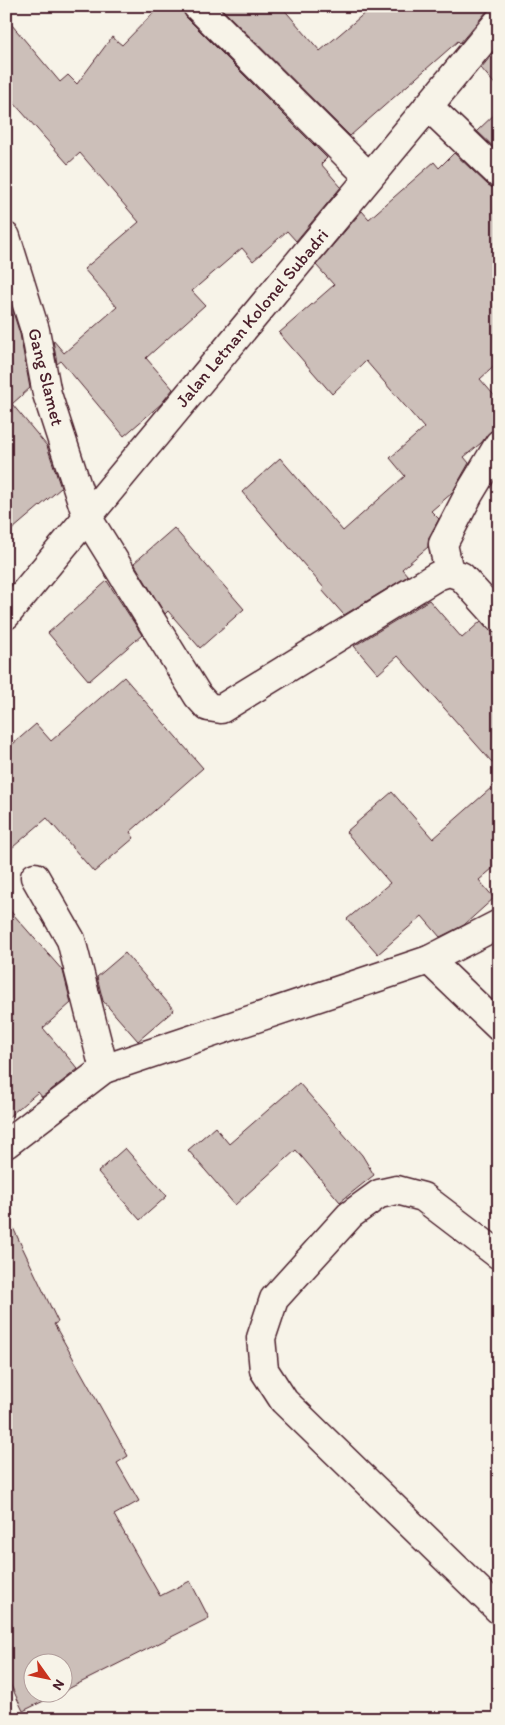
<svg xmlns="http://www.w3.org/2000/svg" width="505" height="1725" font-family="Itim,sans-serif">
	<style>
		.building { fill: #ccbfb9; stroke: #4a1f2b }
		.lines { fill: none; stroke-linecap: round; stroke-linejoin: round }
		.minor-casing { stroke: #4a1f2b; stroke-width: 31 }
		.major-casing { stroke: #4a1f2b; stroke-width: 31 }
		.minor { stroke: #f7f3e8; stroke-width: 28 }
		.major { stroke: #f7f3e8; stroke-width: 28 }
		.labels { text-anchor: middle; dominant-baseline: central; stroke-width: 4.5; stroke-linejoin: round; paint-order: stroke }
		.street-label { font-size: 18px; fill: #4a1f2b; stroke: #f7f3e8 }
	</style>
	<rect width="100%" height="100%" fill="#f7f3e8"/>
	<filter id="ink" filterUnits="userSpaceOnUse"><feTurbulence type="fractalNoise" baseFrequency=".02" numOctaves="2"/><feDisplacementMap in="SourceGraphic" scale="10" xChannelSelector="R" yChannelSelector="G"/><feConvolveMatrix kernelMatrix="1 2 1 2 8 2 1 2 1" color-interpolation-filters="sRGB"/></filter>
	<g filter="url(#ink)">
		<g class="building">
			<polygon points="160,6 182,6 186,17 327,158 321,164 341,187 296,241 287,231 253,261 242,248 192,291 205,305 146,358 173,389 161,404 124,436 61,361 57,364 53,340 64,353 117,307 84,269 139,222 80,153 68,164 6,94 6,18 60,82 68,75 77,84 112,37 122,45"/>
			<polygon points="219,6 281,6 320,51 373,6 494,6 487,11 460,43 458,41 350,136"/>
			<polygon points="499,46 499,89 481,68"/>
			<polygon points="499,110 499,152 477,131"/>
			<polygon points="454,153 488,185 499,189 499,362 480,379 499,401 499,428 491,431 481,443 464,457 469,463 452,493 431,511 439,519 429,537 428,547 402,569 408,576 344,615 322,590 324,588 242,492 280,458 343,531 405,476 390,458 424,428 366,361 332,394 279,333 334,285 316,265 362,211 369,219 434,162 439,168"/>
			<polygon points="6,290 20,334 30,388 12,404 47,446 61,488 6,535"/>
			<polygon points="174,528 244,609 200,648 168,611 165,614 134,563"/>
			<polygon points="107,581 142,635 89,681 48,633"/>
			<polygon points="429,600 462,638 481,621 488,629 499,634 499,770 398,656 378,674 354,646"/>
			<polygon points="124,677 203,768 130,832 134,838 94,872 47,818 6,853 6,750 36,724 51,741"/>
			<polygon points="499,781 499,863 479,880 494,898 464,925 440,937 422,916 378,954 347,919 390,883 346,832 392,792 433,839"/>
			<polygon points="6,906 63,971 71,1003 43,1028 78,1069 42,1097 38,1092 6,1119"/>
			<polygon points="125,953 174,1010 138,1041 103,1001 97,977"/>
			<polygon points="299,1083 362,1155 374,1175 340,1202 296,1150 235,1205 188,1150 215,1127 229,1144"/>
			<polygon points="125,1148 167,1196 140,1220 98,1172"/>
			<polygon points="6,1213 58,1322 54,1324 128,1456 117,1463 139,1501 114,1515 160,1596 190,1581 209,1618 62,1692 62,1662 32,1662 32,1692 62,1692 23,1711 6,1675"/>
		</g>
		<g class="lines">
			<defs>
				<g id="minor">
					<polyline points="197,6 369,177"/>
					<polyline points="428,106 499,174"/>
					<polyline points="6,237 35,330 47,394 87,517 198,696 208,707 221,709 437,576 449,572 461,576 499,618"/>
					<polyline points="449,572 443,544 469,494 499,444"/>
					<polyline points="35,877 71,940 104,1069"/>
					<polyline points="429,960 499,1027"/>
					<polyline points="6,1144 104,1069 429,960 499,924"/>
					<polyline points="499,1255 423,1197 397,1190 379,1194 350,1215 274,1299 261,1338 264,1370 284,1401 499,1610"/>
				</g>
				<polyline id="major" points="6,615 499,21"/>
			</defs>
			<use href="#minor" class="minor-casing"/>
			<use href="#major" class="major-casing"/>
			<use href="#minor" class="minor"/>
			<use href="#major" class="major"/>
		</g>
	</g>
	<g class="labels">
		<g class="street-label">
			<text transform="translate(252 318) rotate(-50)">Jalan Letnan Kolonel Subadri</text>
			<text transform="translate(46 377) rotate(76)">Gang Slamet</text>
		</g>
	</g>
	<rect width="505" height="1725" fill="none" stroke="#f7f3e8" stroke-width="25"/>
	<rect x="12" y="12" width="480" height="1700" fill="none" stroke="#4a1f2b" stroke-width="2" filter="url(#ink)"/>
	<g transform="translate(48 1678) rotate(123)"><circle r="24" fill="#f7f3e8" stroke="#b29e9c"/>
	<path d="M0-4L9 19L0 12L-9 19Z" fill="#c8321e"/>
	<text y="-8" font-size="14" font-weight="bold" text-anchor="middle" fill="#4a1f2b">N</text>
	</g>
</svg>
